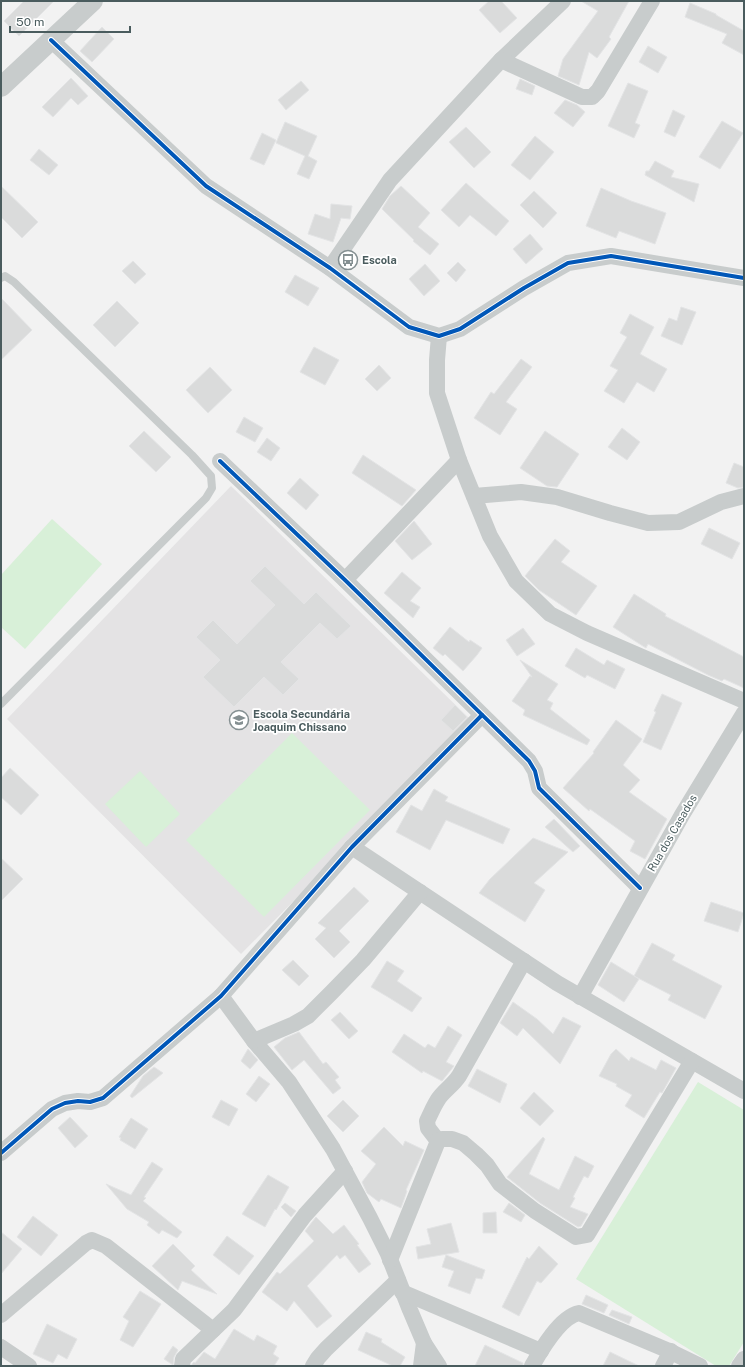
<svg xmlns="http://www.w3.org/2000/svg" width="745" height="1367" font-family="'Public Sans',sans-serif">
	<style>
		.education { fill: #e4e3e4 }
		.green { fill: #d8f0d8 }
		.building { fill: #dadbdb; stroke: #e3e4e5 }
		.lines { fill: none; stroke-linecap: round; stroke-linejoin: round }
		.service { stroke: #c8cccc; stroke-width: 8 }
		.minor { stroke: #c8cccc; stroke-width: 16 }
		.tertiary { stroke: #c8cccc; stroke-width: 20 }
		.cycleway-casing { stroke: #fff; stroke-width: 6 }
		.cycleway { stroke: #0057b8; stroke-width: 4 }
		.labels { text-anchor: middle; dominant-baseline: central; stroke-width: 3.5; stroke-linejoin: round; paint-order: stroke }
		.poi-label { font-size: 11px; font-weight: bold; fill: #4a5c5e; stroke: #fff; text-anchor: start }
		.street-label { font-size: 11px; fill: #4a5c5e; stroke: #fff }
	</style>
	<rect width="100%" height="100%" fill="#f2f2f2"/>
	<polygon class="education" points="231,486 472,721 241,954 7,719"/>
	<g class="green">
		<polygon points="52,519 102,564 25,649 1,627 1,575"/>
		<polygon points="292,733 370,810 264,917 186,840"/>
		<polygon points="140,771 180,814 146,847 105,804"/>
		<polygon points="698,1082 744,1110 744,1342 729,1366 716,1366 576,1279"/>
	</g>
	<g class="building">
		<polygon points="24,1 54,1 19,36 4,21"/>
		<polygon points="489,1 501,1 517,18 500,33 479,10"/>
		<polygon points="581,1 629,1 609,37 611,39 597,58 589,52 579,85 558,76 563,59 598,11"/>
		<polygon points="690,3 716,14 716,15 744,31 744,55 722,43 727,34 685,17"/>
		<polygon points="102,27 114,39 92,62 80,51"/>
		<polygon points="648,46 667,57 658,73 639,62"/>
		<polygon points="71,78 88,96 78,105 71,98 53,117 42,107"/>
		<polygon points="520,79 535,86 532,95 516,89"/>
		<polygon points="301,81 309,90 286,110 278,100"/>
		<polygon points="628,83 648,91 635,123 640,125 634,138 608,126"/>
		<polygon points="565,100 577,105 585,112 573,127 554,113"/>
		<polygon points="673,110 685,116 675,137 664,132"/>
		<polygon points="722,121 743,133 720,169 699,157"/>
		<polygon points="285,122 317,136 308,156 317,161 309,179 297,174 305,156 276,143"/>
		<polygon points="466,127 491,152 474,168 449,142"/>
		<polygon points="262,133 276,140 264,165 250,159"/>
		<polygon points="535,136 554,152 530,180 511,165"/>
		<polygon points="39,149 58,165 49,175 30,160"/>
		<polygon points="655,161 674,171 671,177 699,184 694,202 645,175 646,171 649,171"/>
		<polygon points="466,183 509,221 496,236 470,215 459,227 441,210"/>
		<polygon points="1,186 38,222 22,238 1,217"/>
		<polygon points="401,186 430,213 418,227 439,244 430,255 413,241 414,240 382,209 390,196"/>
		<polygon points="601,188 631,201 666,213 655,244 619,231 616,238 586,226"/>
		<polygon points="534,191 557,213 543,228 520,205"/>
		<polygon points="331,204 352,206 350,219 341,218 333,242 308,234 315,214 330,219"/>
		<polygon points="530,234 543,249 526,264 513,249"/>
		<polygon points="133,261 146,274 135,284 122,271"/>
		<polygon points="458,262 466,270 456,282 447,273"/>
		<polygon points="425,264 440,281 424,296 409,279"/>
		<polygon points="295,275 319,288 308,306 285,292"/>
		<polygon points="1,298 32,330 1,360"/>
		<polygon points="117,301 139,323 115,347 93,325"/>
		<polygon points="681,307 696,312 682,345 661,336 669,318 677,321"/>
		<polygon points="630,314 654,327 640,354 667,369 654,392 637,382 624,403 604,391 618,370 610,366 627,337 620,333"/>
		<polygon points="314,347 339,360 325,385 300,372"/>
		<polygon points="521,359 532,367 506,402 517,409 500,435 474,418 491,392 494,394"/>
		<polygon points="379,365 391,378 377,391 365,379"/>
		<polygon points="210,367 232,390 208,413 186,390"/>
		<polygon points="244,417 263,428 255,442 236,432"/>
		<polygon points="622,428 640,442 627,460 608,447"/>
		<polygon points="144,431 171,457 156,472 129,446"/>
		<polygon points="545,431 579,454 557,487 547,486 520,468"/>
		<polygon points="267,438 280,448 271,461 257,452"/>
		<polygon points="363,455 416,490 402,506 352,473"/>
		<polygon points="734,463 744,467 744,487 738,488 726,483"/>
		<polygon points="300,478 319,495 306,510 287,493"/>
		<polygon points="414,521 432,544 412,560 395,541"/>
		<polygon points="709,528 740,543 732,559 701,544"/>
		<polygon points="555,539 570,551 561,562 597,586 576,615 539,590 525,576"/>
		<polygon points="265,566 304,604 316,592 351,626 337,639 320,623 281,662 299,679 283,695 264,677 234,707 203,677 220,660 196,637 213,620 237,644 275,605 250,581"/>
		<polygon points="402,572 421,588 410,601 420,607 413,618 384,593"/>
		<polygon points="634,594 666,614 665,616 744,657 744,688 724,679 722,681 708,675 648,644 646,648 613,627"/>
		<polygon points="450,627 469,642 470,640 482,648 477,655 463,671 445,654 443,656 433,648"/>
		<polygon points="523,628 535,644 517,656 506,640"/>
		<polygon points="576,648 604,665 607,660 625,669 615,689 587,675 585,678 565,666"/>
		<polygon points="520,660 558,684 547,700 553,703 550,709 590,740 587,745 523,715 525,710 512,701 530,676 532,677"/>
		<polygon points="662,694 682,703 661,750 643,742 656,712 654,711"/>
		<polygon points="455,705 467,717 453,731 441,720"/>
		<polygon points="616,720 642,739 623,765 640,780 629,792 667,819 645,859 630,851 635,841 590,809 589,811 563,788 594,753 593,752"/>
		<polygon points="10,768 39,795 21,815 1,797 1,778"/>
		<polygon points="434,789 448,797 445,801 510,829 503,844 446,820 430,850 396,832 411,805 422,811"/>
		<polygon points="554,819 580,846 573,852 545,827"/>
		<polygon points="533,838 568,852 534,883 545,890 525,922 479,893 490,879"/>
		<polygon points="1,858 23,879 1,901"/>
		<polygon points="354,887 369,901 339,931 350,942 334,958 315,939 326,928 318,923"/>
		<polygon points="711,902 744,913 738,932 704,921"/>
		<polygon points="652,943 675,955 672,960 722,986 705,1019 668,1000 671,995 634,976"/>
		<polygon points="293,960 309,976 299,986 282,970"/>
		<polygon points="387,961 404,971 397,981 422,998 412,1012 388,997 371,987"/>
		<polygon points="611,962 639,979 624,1002 598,985"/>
		<polygon points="513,1002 537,1019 553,1034 563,1017 581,1026 560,1064 523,1028 517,1036 500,1023"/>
		<polygon points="340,1012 358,1031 349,1039 331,1020"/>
		<polygon points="448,1026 462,1035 446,1062 454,1066 442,1081 423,1071 422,1073 392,1052 404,1034 425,1048 428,1044 435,1048"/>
		<polygon points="299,1032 323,1064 326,1062 339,1077 335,1080 341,1088 333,1094 304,1060 292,1070 274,1047 285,1038"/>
		<polygon points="248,1049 258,1060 250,1069 241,1061"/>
		<polygon points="616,1049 629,1061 631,1057 656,1070 661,1060 676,1068 662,1093 660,1092 644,1118 625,1106 632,1095 616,1086 617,1084 599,1076 611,1054"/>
		<polygon points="154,1067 163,1073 132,1098 130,1096 143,1076"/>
		<polygon points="477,1069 507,1084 500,1103 468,1086"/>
		<polygon points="259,1076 270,1084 256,1102 246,1094"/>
		<polygon points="534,1092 554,1111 540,1126 520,1108"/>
		<polygon points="221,1100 238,1109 229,1126 212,1117"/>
		<polygon points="343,1100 359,1116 343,1132 327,1116"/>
		<polygon points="70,1117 88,1136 75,1148 58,1128"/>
		<polygon points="131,1118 148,1129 135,1149 120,1140 121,1138 119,1137"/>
		<polygon points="384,1127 403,1146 405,1141 424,1150 406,1190 407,1191 401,1208 381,1199 379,1202 367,1193 362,1182 376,1164 361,1151"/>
		<polygon points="543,1137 545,1139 529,1174 559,1190 575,1156 594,1166 588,1178 584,1176 573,1197 575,1198 570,1207 588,1214 581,1226 578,1227 540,1203 507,1177"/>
		<polygon points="152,1162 163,1169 144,1197 146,1198 143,1201 182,1232 177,1238 162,1230 159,1234 147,1225 149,1222 127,1209 106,1184 131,1195"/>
		<polygon points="268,1175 289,1187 276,1210 275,1209 265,1227 242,1214"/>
		<polygon points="285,1203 296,1211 291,1217 281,1207"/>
		<polygon points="509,1203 525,1215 521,1222 503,1212"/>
		<polygon points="496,1212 497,1233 483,1233 483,1213"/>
		<polygon points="33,1216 58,1235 41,1256 17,1237"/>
		<polygon points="316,1217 333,1234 344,1225 359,1244 357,1245 371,1264 359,1273 345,1255 340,1259 337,1255 307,1286 332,1316 317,1328 294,1301 287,1311 262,1292 277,1272 280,1274 314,1241 305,1231"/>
		<polygon points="451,1223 459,1252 418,1259 416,1247 431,1244 427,1229"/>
		<polygon points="1,1232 22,1249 1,1274"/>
		<polygon points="227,1236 254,1256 239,1275 213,1255"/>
		<polygon points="173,1244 195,1266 191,1270 217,1294 182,1281 178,1290 152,1266"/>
		<polygon points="539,1246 558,1264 541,1283 537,1281 519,1316 502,1307 527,1257 529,1259"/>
		<polygon points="446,1255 485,1270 482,1279 476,1278 470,1294 448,1286 454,1271 442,1267"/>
		<polygon points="140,1291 161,1304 133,1347 120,1340 129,1321 123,1317"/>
		<polygon points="586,1295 608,1305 604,1313 582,1304"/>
		<polygon points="612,1310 632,1317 629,1324 609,1315"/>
		<polygon points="47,1324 77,1339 67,1359 58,1354 53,1363 33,1354"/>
		<polygon points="234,1329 254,1341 257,1335 277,1346 273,1354 279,1358 274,1366 192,1366 192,1364 194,1362 195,1363 204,1352 215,1359"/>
		<polygon points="366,1332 382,1339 381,1342 405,1357 400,1366 393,1366 358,1350"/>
		<polygon points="485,1345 523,1363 523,1366 475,1366"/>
		<polygon points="173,1346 178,1350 174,1357 173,1365 164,1359"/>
		<polygon points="610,1352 639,1366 603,1366"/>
	</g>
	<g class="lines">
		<polyline class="service" points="1,278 5,276 14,282 192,455 211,476 212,488 206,498 1,704"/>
		<g class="minor">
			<polyline points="51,40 206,186 330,268 409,327 439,336 460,329 524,288 568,263 611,256 744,278"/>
			<polyline points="501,60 563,1"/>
			<polyline points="330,268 390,180 501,60 582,97 592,97 598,91 652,1"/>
			<polyline points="439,336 437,360 437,393 459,460 490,536 516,581 550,614 587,633 744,701"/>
			<polyline points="220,461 345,580 529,761 535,771 539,788 640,888"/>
			<polyline points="474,496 521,492 557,497 610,513 648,523 679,522 721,502 744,496"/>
			<polyline points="345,580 459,460"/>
			<polyline points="352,847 557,983 744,1091"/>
			<polyline points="221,996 254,1041 289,1082 333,1149 370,1218 388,1254 410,1310 424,1343 439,1366"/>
			<polyline points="580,997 682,815 744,713"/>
			<polyline points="254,1041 294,1024 308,1016 332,992 363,960 420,892"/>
			<path d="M438 1141 428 1128 427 1121C431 1113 434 1105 439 1098 445 1090 453 1085 459 1076L524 961"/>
			<polyline points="1,1153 52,1109 65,1103 78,1101 90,1102 103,1098 221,996 352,847 482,715"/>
			<polyline points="390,1260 438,1141 442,1139 452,1139 463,1143 476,1154 487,1165 500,1184 535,1211 576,1237 587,1235 692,1061"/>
			<polyline points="402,1292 541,1351"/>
			<polyline points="1,1315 86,1243 92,1240 106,1246 213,1330"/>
			<polyline points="1,1347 29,1366"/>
			<polyline points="182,1366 183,1359 234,1310 305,1215 345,1171"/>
			<polyline points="313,1366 318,1358 326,1349 398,1280"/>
			<polyline points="421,1366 424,1343"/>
			<path d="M532 1366C541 1350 560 1317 579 1313L667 1350 700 1366"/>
			<polyline points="663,1366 671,1351"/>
			<polyline points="739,1366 744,1359"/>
		</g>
		<polyline class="tertiary" points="1,87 93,1"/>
		<defs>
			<g id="cycleway">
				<polyline points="51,40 206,186 330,268 409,327 439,336 460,329 524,288 568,263 611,256 744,278"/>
				<polyline points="220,461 345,580 529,761 535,771 539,788 640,888"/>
				<polyline points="1,1153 52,1109 65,1103 78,1101 90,1102 103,1098 221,996 352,847 482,715"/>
			</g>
		</defs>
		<use href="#cycleway" class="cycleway-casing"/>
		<use href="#cycleway" class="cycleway"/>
	</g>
	<defs>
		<symbol id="bus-ring" viewBox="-11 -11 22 22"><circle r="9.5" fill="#fff" stroke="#859092" stroke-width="1.5"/><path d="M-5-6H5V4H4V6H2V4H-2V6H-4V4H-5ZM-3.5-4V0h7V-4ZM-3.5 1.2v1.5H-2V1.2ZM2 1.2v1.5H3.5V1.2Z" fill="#859092"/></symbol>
		<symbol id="school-ring" viewBox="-11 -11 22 22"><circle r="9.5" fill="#fff" stroke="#859092" stroke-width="1.5"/><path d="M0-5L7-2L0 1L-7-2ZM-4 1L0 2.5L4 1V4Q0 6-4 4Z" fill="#859092"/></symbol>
	</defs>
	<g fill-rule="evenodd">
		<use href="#bus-ring" x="337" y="249" width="22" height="22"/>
		<use href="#school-ring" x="228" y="709" width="22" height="22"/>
	</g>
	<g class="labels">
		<g class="poi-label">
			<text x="362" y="260">Escola</text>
			<text x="253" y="714">Escola Secundária<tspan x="253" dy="13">Joaquim Chissano</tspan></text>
		</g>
		<g class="street-label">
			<text transform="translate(672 833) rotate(-60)">Rua dos Casados</text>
		</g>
	</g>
	<rect width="745" height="1367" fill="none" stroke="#4a5c5e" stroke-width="4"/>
	<path d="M10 26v6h120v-6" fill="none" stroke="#4a5c5e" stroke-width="2"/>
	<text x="16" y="26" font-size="12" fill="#4a5c5e" stroke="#ffffff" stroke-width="3" paint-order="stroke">50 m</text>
</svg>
